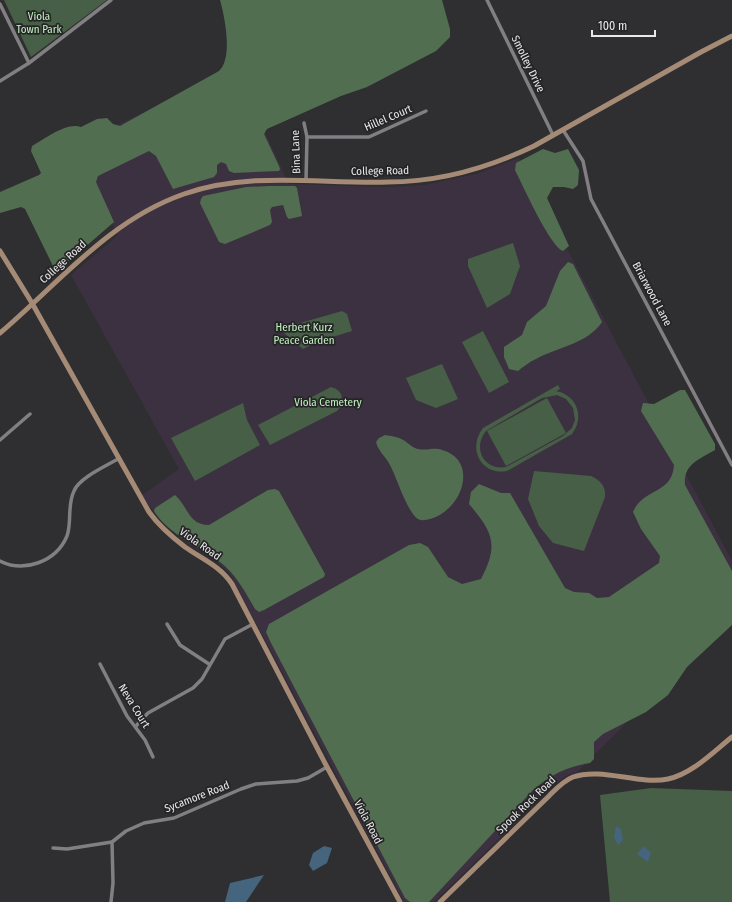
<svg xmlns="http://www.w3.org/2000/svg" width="732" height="902" font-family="'Fira Sans Condensed',sans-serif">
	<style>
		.education { fill: #3c3140 }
		.green { fill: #475f46; fill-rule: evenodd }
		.forest { fill: #526e51 }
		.water { fill: #45647e }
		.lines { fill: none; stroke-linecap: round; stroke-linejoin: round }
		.street { stroke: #817f82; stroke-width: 3.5 }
		.secondary { stroke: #a58a76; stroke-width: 5 }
		.labels { text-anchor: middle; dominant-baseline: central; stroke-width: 3.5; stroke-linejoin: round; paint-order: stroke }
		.park-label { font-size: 11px; fill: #c2f3c0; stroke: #252426 }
		.street-label { font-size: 11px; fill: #e9e8e9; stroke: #252426 }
	</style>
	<rect width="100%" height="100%" fill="#2f2e30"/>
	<polygon class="education" points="235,68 289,184 388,187 424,185 476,174 519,158 732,561 732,618 577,772 566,776 554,785 434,902 404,902 230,574 217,562 186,542 171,530 157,517 142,495 179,469 71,275 118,235 74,146"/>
	<g class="green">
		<polygon points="4,0 107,0 31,57"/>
		<polygon points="513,243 520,266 510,294 487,308 468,266 468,259"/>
		<polygon points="342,311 347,314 352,331 326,339 322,336 314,338 313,344 303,349 284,333 290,326"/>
		<polygon points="483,331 509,382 489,393 462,342"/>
		<polygon points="442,364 458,399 436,408 416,400 406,378"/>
		<path d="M558 385 560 389 556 391C577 395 585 417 572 434L507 471C481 476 467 448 483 428ZM557 395 566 399 573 408 575 420 572 428 563 436 506 467C484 471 472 448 486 431L542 398Z"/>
		<path d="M331 387C341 390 343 395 342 405L337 411 270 445 258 425Z"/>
		<polygon points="547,398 566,433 506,466 487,431"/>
		<polygon points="243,403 247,420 260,445 195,481 171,438"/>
		<path d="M534 471 591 476C600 480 606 486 605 497L584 551 553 543 539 526 528 499Z"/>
		<polygon points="651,788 732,791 732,902 610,902 600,795"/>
	</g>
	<g class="forest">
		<path d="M220 0H442L450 29V37L436 51 367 87 341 96 267 129 264 134 279 166 280 169 279 171 234 173 229 171 226 164 221 162 217 165V173L214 177 173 189 156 156 149 151 98 176 96 182 114 222 61 268 57 270 54 268 25 209 21 207 0 213V192L39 175 41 173 31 151 32 146C45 139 66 122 81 127L97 119 107 118 113 124 120 126 219 71C233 58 225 18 220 0Z"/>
		<path d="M543 149 555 153 568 149 579 170 578 185 573 189 564 187H553L547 198 569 246 563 251C550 246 523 186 515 170L516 163Z"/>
		<polygon points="269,186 295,186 297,188 302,216 289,219 287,217 283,205 272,207 270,210 272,222 270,225 225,244 219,242 200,203 201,199 203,196 246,187"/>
		<path d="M568 262 573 264 602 322C587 344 558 347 536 359 529 362 523 367 518 371L509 369 504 357V347L522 335 527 322 546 306 560 271Z"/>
		<path d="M680 390H685L715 444V450C700 459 683 464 685 485L732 571V625L687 667 668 695 646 712 603 734 594 742V759L590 763C568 766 550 775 533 790L429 902H410L405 898 271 643 266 632 269 624 409 545 420 543 428 547 448 577 462 584 481 579C499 545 493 532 469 504L471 492 479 484 501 493H510L565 588 574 592 589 593 597 598 609 597 659 563 660 556 641 529 633 512C644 487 672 495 674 465L641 411 643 403 654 404Z"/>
		<path d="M385 435C392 436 399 437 405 441 409 444 413 448 418 449 426 451 434 447 442 450 479 460 463 510 430 519 426 520 422 521 418 519 407 512 397 478 390 465 386 457 378 451 376 442L379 438Z"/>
		<path d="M275 489 279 491 325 574 324 577 264 610 259 612 255 609C245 592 236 574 220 562 198 545 169 535 154 511L155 508 175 495C188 506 188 525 209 525L268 490Z"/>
	</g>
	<g class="water">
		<polygon points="616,826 621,829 623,840 618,845 614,837"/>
		<polygon points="324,846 332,848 327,863 313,871 309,865 313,853"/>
		<polygon points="644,846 651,853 648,862 637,854"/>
		<polygon points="264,875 246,902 225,902 230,883"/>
	</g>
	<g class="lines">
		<g class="street">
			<polyline points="487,0 553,135"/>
			<polyline points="0,4 29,63"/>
			<polyline points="0,81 29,63 111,0"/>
			<polyline points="304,123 307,137 306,180"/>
			<polyline points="563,130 583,161 591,199 732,465"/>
			<polyline points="307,137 369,137 426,111"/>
			<polyline points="0,440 30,414"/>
			<path d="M0 561C24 573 56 562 67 536 72 522 67 505 74 491 79 478 106 466 118 459"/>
			<polyline points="167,624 180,645 209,664"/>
			<polyline points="100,664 127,716 145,740 153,757"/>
			<polyline points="136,726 148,713 193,688 202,679 225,639 253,624"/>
			<polyline points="53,848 67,849 112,842 126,831 144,823 174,818 241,789 256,784 297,781 308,778 327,767"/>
			<polyline points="111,902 113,883 112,842"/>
		</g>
		<g class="secondary">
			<path d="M0 251 32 303 149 512C159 526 172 537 185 547 202 559 220 566 232 584L327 767 400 902"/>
			<path d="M0 333C59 283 109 220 184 194 251 171 319 184 388 182 439 182 488 168 534 146L701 52 732 36"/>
			<path d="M440 902 549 796C556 789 563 781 573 777 602 767 638 785 668 779 692 774 713 752 732 737"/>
		</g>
	</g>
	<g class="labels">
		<g class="park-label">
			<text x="39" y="16">Viola<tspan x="39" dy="13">Town Park</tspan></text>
			<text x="304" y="327">Herbert Kurz<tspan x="304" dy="13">Peace Garden</tspan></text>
			<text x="328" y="402">Viola Cemetery</text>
		</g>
		<g class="street-label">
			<text transform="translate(528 64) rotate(64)">Smolley Drive</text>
			<text transform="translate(388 118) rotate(-23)">Hillel Court</text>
			<text transform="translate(296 152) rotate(-92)">Bina Lane</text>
			<text transform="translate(380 171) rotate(-1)">College Road</text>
			<text transform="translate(63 262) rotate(-42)">College Road</text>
			<text transform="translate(652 294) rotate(62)">Briarwood Lane</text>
			<text transform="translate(200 544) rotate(35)">Viola Road</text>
			<text transform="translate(134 706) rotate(58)">Neva Court</text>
			<text transform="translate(197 797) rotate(-21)">Sycamore Road</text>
			<text transform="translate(526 805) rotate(-44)">Spook Rock Road</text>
			<text transform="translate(368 822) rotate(62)">Viola Road</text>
		</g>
	</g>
	<path d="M592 30v6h63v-6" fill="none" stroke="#e9e8e9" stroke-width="2"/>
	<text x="598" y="30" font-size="12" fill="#e9e8e9" stroke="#252426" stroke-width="3" paint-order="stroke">100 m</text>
</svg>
